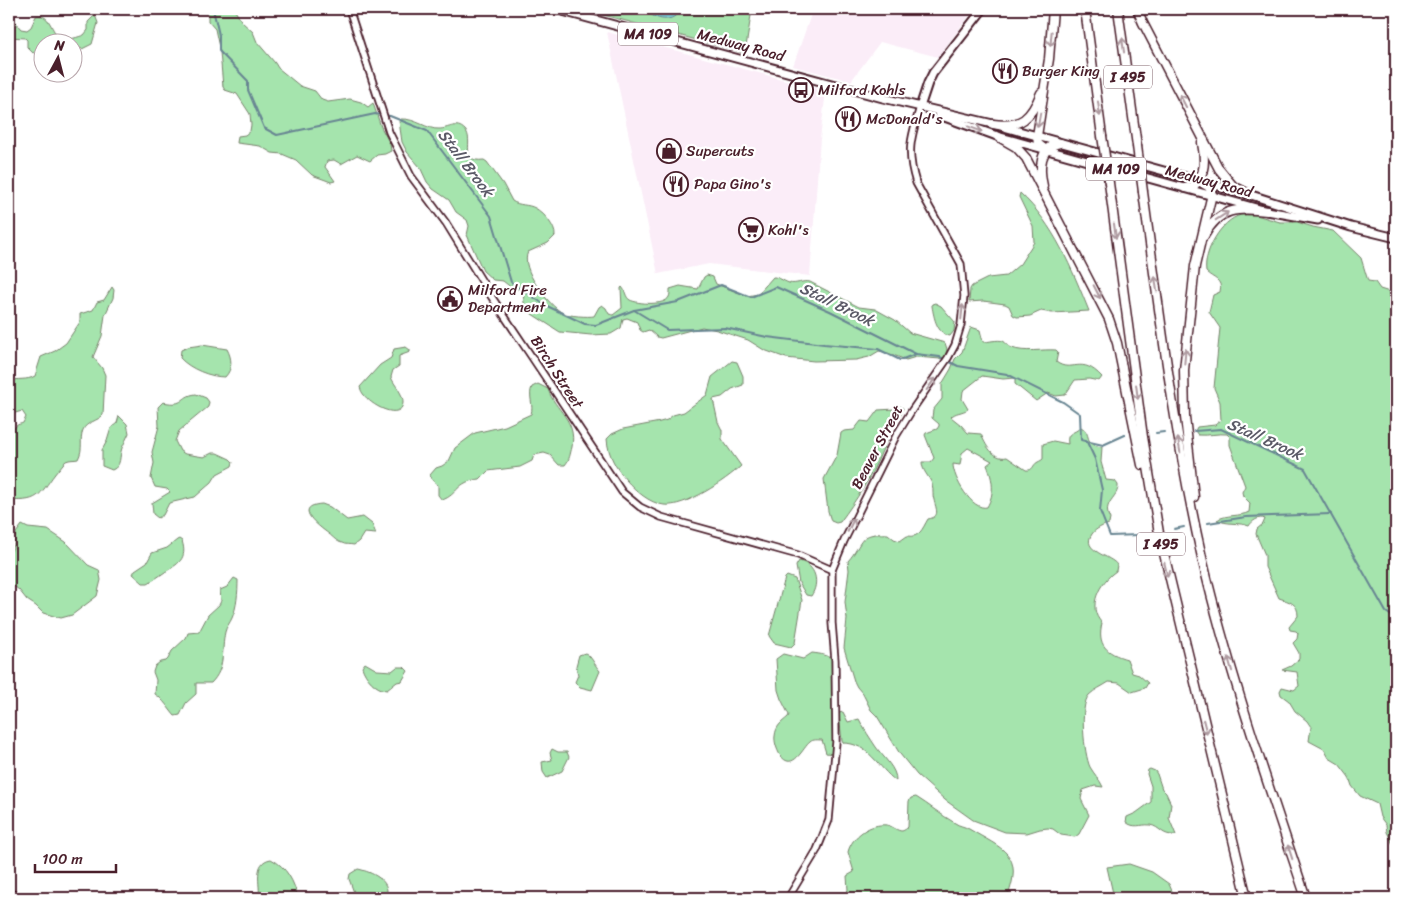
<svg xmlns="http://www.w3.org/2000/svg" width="1405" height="907" font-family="Sriracha,sans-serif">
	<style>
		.built { fill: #fbedf8 }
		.green { fill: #a5e4ad; stroke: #78826c; fill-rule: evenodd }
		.water { fill: #7ac9d6; stroke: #678592 }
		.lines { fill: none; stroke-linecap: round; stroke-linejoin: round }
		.stream { stroke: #678592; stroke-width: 2 }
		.minor-casing { stroke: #4a1f2b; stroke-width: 9 }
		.major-casing { stroke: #4a1f2b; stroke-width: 11 }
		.highway-casing { stroke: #4a1f2b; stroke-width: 11 }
		.minor { stroke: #fff; stroke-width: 5.5 }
		.major { stroke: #fff; stroke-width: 7 }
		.highway { stroke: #fff; stroke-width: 8 }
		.highway-bridge-casing { stroke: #4a1f2b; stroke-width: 11; stroke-linecap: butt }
		.highway-bridge { stroke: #fff; stroke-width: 8 }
		.oneway { stroke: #ae9aa0 }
		.labels { text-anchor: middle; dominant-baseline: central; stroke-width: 4.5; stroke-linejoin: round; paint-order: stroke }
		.shield { fill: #fff; stroke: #80626b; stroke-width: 1 }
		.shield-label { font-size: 14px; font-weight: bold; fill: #4a1f2b }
		.street-label { font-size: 15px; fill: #4a1f2b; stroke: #fff }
		.poi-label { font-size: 15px; fill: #4a1f2b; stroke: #fff; text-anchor: start }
		.water-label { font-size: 16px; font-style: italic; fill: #5b5a67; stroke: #fff }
	</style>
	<rect width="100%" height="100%" fill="#fff"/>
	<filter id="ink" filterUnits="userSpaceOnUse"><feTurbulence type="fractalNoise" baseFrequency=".02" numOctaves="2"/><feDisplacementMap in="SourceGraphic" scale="10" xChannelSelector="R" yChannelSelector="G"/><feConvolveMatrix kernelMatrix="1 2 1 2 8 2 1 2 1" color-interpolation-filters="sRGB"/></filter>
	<g filter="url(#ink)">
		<g class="built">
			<polygon points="813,9 974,9 938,57 880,42 851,81 793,66"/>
			<polygon points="607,32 826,91 820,139 810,276 709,264 658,274"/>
		</g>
		<g class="green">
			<polygon points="208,9 234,9 242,22 253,32 257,42 275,63 278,68 300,86 315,91 322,100 328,102 350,99 361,102 368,107 373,103 381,127 390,144 391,151 385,154 377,155 370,161 357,155 341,164 334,160 327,161 325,167 335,181 331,182 312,175 296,160 282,154 272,153 260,146 237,143 238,136 245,135 250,131 251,125 250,114 237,94 225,90 223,87 220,52 215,29 208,21"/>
			<polygon points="601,9 752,9 745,53 600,14"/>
			<path d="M9 15 21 29 27 30 31 27 36 16C52 12 51 37 63 39 70 40 78 37 84 35L88 30V22L95 15 98 23 92 44 82 49 73 46 72 42H42L38 51 33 53 27 47V40L25 38 9 37Z"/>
			<path d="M401 119C415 118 428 130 439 129 449 129 456 121 465 130 475 140 458 163 484 160L487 162 503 184 512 201C519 206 528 204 535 208 543 212 556 227 555 236L548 243 528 252C519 268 549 306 563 313 569 316 588 317 594 316L599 307 602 305 606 308 609 314 613 315 622 308 621 288 622 287C626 291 625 297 630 300 638 304 665 306 669 297 670 295 670 292 670 289L680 286 698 289 704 277 707 275 713 277 716 284 747 296 758 294 773 277C779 277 783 281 789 283 796 285 803 280 810 282L859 307 875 309 895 320 910 333 945 343 947 349 945 357 940 359 916 357 906 360 888 353 879 351 869 357 856 360 814 361 786 358 764 350 748 340 717 330 702 327 661 338 657 337 649 330 643 332 640 330 637 322 627 318 623 319 621 328 611 334 591 335 560 332 532 314 524 303 523 289H513L503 281 493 280 483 271 467 235 469 226 467 220 456 212 449 200 433 189 427 182 420 167 407 152 402 142 399 121Z"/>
			<path d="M1020 193C1054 224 1072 269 1089 311L1052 313 1041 311 1030 316 1017 317 1013 315 1009 306 1005 304 983 301 969 302 970 289 972 286 988 278 1006 276 1020 264 1034 242 1033 226 1019 197Z"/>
			<path d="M1241 215H1256L1280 222H1297L1313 227 1333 231 1361 258 1368 281 1375 282 1380 289 1396 294V850L1387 832 1386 825 1380 817 1377 804 1360 796 1352 786 1349 777 1339 764 1329 758 1324 749 1309 741 1311 727 1307 721 1295 711 1289 701 1281 695 1280 691 1282 687 1294 690 1299 686 1297 672 1282 670 1291 666 1299 659V653L1293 643 1297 639 1298 633 1296 631 1290 630 1289 627 1298 616C1298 603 1290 602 1279 598L1265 567V555L1256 534 1257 529 1263 524 1265 519C1259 516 1252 521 1249 526 1239 522 1227 525 1217 520 1226 514 1240 517 1249 512L1250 503 1243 496 1242 492 1245 486 1230 445V437L1227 434C1218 433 1208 436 1198 435L1195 431 1197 427 1215 425 1221 420 1220 402 1214 388 1220 328 1209 312 1213 295 1220 292C1223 279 1213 279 1206 272 1203 252 1221 220 1241 215Z"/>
			<path d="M112 287 114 290 113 298 105 315 102 336 93 357 102 368 105 375 103 415C98 421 86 422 83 430 79 440 84 448 78 459 74 460 70 459 66 461 63 463 61 467 58 470 40 492 42 503 9 500 9 484 4 437 16 426 18 424 21 424 23 423L26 417 22 411 12 414 9 411V381C17 378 27 381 35 376L41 357 55 351 66 343 80 322V314L93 310 97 302 104 300Z"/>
			<path d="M935 303 941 306 955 322 954 331 950 336C937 334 934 318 932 306V304Z"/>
			<path d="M971 327 980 330 983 342C988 342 998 339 1003 341 1006 342 1008 347 1012 348 1024 353 1043 349 1056 350L1058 352 1056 362C1072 374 1081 354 1102 377L1099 381 1089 379 1075 380 1065 395 1056 396 1048 393 1036 401 1015 384V378L1003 379 982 376 963 391 962 399 968 409C962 413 955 412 951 417L961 425 968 433 981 434C985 444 993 460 1007 457L1026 470C1034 471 1032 465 1038 462 1040 461 1042 460 1043 459V444L1053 441 1068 444C1066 431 1073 435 1081 427 1093 434 1082 444 1102 447L1101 462 1106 480 1115 481 1118 485C1119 498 1101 502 1110 519L1109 524C1104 525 1095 529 1092 534 1080 551 1112 556 1117 565L1116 571C1100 582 1086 607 1102 623 1097 645 1106 653 1127 659L1132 673 1139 675 1148 683 1145 688 1132 692 1119 683 1109 682C1103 686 1094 690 1089 695 1079 706 1084 754 1090 767 1094 774 1100 780 1103 787L1095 786 1083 790 1081 799 1089 815 1079 834 1075 837 1061 835 1053 829 1048 828 1040 829 1027 833 1005 832 973 820 945 800 917 775 900 754 877 716 871 710 863 694 857 687 854 681 844 648 847 619 845 602 849 570 848 561C864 543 857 532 888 534L894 539 900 541 907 536C920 538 922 529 928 519 941 517 936 509 934 500 932 495 934 490 932 484 929 476 922 471 922 462H931L934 458 925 435 926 433 937 429 939 426V424L932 418 933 410 942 399V384L951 369 955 359 962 352ZM968 448 992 461 987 465C993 480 995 493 987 507 972 511 953 478 953 464L960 465 962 453Z"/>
			<path d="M202 345 227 349C232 358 233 369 225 377 210 377 190 369 180 358L181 350 188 347Z"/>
			<path d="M406 347 410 350V352L399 356V366L393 370 391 377C394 385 404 394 403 403 401 423 363 403 360 387L380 365 391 358 394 349Z"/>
			<path d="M732 361 737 362 743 376V385L732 389 722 397 713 399 718 422 722 430V439L741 466C726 480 685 508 664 505 649 503 636 491 626 480 616 468 608 455 607 439L612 434 623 429 660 422 667 420 673 415 684 412 707 395 712 377Z"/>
			<path d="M538 384 548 389C555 411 577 419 572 447 570 454 570 459 565 465H559L550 455 544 453 534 455 532 461 520 467 488 471 480 479C456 481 458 495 442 500L438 495V485L431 479 430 475 436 468 442 466 449 461 455 448 475 433 505 426 531 414C534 405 528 396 532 387Z"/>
			<path d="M196 394 206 398 209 402 208 407 179 431 175 441 180 451 185 454 204 457 212 453H217L230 459 233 462 232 466 217 474 212 482 195 497 169 503 163 515 158 518 153 514 152 503 170 492 167 489 155 487 151 478 154 463 152 452 159 426 158 407 163 402C186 407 179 396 196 394Z"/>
			<path d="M899 406 903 408C901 417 894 423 890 431 886 438 885 446 881 453 870 479 857 499 840 522L836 523 831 521 828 511 824 479 837 455 841 433 844 431 854 430 861 421 869 422 878 410 895 409Z"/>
			<path d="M119 416 127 424 129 433C127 438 124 443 122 448 119 456 122 466 112 470L102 466V450L107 441 111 428 117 423Z"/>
			<path d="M322 504 330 507 347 520 363 517 372 524 376 534 364 533 359 541 354 545C350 544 345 545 342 543 337 542 333 537 329 534 318 526 292 506 322 504Z"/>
			<polygon points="22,525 28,528 48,530 66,542 88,565 99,570 101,580 97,596 72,615 61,618 43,613 36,606 27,600 19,590 11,584 9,579 9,555 14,545 16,533"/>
			<path d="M179 539 182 541C188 559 178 564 165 572 159 576 154 580 148 583H143L133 574 135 570 147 562 152 553 167 548 177 540Z"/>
			<path d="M799 561C816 565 820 583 811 596L806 595 799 583 796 566Z"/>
			<polygon points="787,576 795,579 802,600 795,643 791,647 774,643 769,636 785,578"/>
			<path d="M234 578 238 580C238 592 237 607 232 618 230 623 226 627 225 632 221 651 226 668 211 683H196V694L186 703 180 715 175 716C168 708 164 700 155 694L156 680 153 672 155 666 160 662 166 661 168 659 172 651 186 638 188 633 199 632 208 615 219 605 221 601 220 590 227 587Z"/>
			<path d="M585 653C591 655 595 666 600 671L592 690 580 687 575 682 578 675 576 666 579 655Z"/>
			<path d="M812 653C820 654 830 655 834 661L833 754 826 753 822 740C818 740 813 739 810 742 803 747 793 773 780 755 777 750 774 741 775 736 776 726 781 723 788 717L789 715 781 699 778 690 776 659 783 654 803 659Z"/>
			<path d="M365 663 377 670 392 671 397 667H404L408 671 402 681 397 682 387 690C376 690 365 677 362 667Z"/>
			<path d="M843 712 848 722 859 719C864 729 870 738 876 747 883 757 897 769 896 781 878 768 869 743 843 743L842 741 839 715V713Z"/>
			<polygon points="552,749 558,752 567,752 569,757 562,771 547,778 543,772 542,762 552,760 550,753"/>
			<path d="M1150 769 1155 771 1157 774 1162 789 1166 793 1171 804 1169 818 1176 835C1161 836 1161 827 1150 825 1141 824 1134 829 1126 822L1127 817 1136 813 1151 802V786L1147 774 1148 770Z"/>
			<path d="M916 797C929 805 941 815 955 823 959 826 964 826 969 829 1002 849 1025 853 1007 898H841L848 890 847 876 854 872 848 852C852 836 870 823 887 825 892 826 897 831 902 831 905 830 906 829 908 827L909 801 911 798Z"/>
			<path d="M271 859C287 867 294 882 298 898H259C261 885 252 862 271 859Z"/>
			<polygon points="1129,864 1152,872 1169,884 1175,898 1114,898 1107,867"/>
			<path d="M358 869C368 871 386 878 387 890 387 893 386 896 386 898H356L349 879 350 874Z"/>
		</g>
		<path class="water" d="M646 9H680C675 24 653 21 646 9Z"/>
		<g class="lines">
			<g class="stream">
				<polyline points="213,9 219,35 219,51 248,81 248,90 264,128 277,135 375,114 390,116 427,131 491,216 511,282 545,305 585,324 596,325 634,310 678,302 721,285 751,297 776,287 830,311 916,354 940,357 958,366 1007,374 1063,402 1080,414 1081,440 1103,445 1125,435"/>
				<polyline points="634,310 667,330 725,328 767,337 824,344 878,349 900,360 916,354"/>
				<polyline points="1194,431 1221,429 1305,469 1386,612 1396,619"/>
				<polyline points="1156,433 1164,432"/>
				<polyline points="1087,442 1095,459 1102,490 1100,511 1110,536 1139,535"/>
				<polyline points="1208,523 1246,517 1331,514"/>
				<polyline points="1174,529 1184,527"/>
			</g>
			<defs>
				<g id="minor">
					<polyline points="349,9 389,132 411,176 446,223 491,296 622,492 640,507 661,517 798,555 832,570"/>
					<polyline points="9,892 20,898"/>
					<path d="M788 898 817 850 829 820 836 742 835 660 832 623V570L844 541 896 436 912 410 948 358 955 345 961 325 964 296 961 264 916 183C906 151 911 138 920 107"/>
				</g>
				<g id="major">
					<polyline points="555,9 883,98 993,124 1251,195 1351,227 1396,238"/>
					<polyline points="920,107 928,83 933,73 983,9"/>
					<polyline points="939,115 997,136 1267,211 1318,220"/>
				</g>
				<g id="highway">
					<polyline points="1085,9 1102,136"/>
					<polyline points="1118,9 1137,146"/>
					<polyline points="1137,9 1143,23 1219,169 1233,186 1251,195"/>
					<path d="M993 124C1021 128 1031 118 1041 93"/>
					<polyline points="997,136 1016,147 1026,158 1109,319 1117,343 1142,465"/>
					<polyline points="1046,150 1038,144 1037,136 1049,59 1053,9"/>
					<polyline points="1109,183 1143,437 1159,533 1247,898"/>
					<path d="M1043 186C1039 169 1039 146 1060 143"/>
					<path d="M1185 188 1194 186C1206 174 1205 159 1202 143"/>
					<path d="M1143 192C1160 316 1175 440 1203 562 1230 676 1269 787 1306 898"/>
					<path d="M1204 236C1219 208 1238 207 1267 211"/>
					<polyline points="1194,497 1185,417 1184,370 1195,266 1212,194 1209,187 1199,181"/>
				</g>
			</defs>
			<use href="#minor" class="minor-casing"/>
			<use href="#major" class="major-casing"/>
			<use href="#highway" class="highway-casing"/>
			<use href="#minor" class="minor"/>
			<use href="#major" class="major"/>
			<use href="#highway" class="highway"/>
			<defs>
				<g id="highway-bridge">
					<polyline points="1102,136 1109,183"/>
					<polyline points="1137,146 1143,192"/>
				</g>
			</defs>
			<use href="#highway-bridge" class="highway-bridge-casing"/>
			<use href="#highway-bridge" class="highway-bridge"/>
		</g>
		<defs><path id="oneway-shaft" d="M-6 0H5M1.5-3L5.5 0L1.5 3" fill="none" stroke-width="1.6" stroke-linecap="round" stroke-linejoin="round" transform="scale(1.25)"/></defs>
		<g class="oneway">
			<use href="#oneway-shaft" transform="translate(1051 39) rotate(95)"/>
			<use href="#oneway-shaft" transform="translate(1123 45) rotate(-98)"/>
			<use href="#oneway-shaft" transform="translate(1183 101) rotate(-117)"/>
			<use href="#oneway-shaft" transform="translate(1099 109) rotate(82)"/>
			<use href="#oneway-shaft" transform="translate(1039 120) rotate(100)"/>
			<use href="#oneway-shaft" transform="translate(975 129) rotate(20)"/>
			<use href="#oneway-shaft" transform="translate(1222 216) rotate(-33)"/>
			<use href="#oneway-shaft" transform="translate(1115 231) rotate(82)"/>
			<use href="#oneway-shaft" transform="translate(1156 284) rotate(-98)"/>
			<use href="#oneway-shaft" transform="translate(1097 292) rotate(63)"/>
			<use href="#oneway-shaft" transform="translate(962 312) rotate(-84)"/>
			<use href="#oneway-shaft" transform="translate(1185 356) rotate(-85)"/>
			<use href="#oneway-shaft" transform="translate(931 384) rotate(-54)"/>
			<use href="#oneway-shaft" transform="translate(1137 392) rotate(83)"/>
			<use href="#oneway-shaft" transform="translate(1179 445) rotate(-100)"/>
			<use href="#oneway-shaft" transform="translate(851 525) rotate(-64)"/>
			<use href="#oneway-shaft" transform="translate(1166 570) rotate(77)"/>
			<use href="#oneway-shaft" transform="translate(1230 664) rotate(-106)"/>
			<use href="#oneway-shaft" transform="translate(1205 727) rotate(76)"/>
			<use href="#oneway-shaft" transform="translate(1290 852) rotate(-108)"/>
		</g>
	</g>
	<defs>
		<symbol id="restaurant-ring" viewBox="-11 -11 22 22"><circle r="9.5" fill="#fff" stroke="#4a1f2b" stroke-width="1.5"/><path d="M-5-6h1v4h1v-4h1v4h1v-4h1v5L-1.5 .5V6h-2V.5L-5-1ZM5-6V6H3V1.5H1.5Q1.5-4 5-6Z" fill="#4a1f2b"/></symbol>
		<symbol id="bus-ring" viewBox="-11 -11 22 22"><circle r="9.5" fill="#fff" stroke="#4a1f2b" stroke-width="1.5"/><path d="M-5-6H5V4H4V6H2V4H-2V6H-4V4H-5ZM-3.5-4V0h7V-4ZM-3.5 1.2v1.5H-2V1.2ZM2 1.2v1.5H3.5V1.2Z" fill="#4a1f2b"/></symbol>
		<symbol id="shop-ring" viewBox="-11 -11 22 22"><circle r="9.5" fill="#fff" stroke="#4a1f2b" stroke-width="1.5"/><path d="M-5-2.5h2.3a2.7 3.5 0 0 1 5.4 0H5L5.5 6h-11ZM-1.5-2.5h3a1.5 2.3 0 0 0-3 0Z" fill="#4a1f2b"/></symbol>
		<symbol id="supermarket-ring" viewBox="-11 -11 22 22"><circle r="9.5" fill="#fff" stroke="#4a1f2b" stroke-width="1.5"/><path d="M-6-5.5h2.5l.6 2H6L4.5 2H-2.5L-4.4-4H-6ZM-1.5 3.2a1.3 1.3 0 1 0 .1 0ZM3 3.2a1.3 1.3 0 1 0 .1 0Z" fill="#4a1f2b"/></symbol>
		<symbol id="civic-ring" viewBox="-11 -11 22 22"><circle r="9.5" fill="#fff" stroke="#4a1f2b" stroke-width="1.5"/><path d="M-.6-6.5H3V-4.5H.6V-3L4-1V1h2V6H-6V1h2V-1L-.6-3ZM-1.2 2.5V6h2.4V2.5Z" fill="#4a1f2b"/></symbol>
	</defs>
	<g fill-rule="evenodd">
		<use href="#restaurant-ring" x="991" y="57" width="28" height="28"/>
		<use href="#bus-ring" x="787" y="76" width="28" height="28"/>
		<use href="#restaurant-ring" x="834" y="105" width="28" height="28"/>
		<use href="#shop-ring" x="655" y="137" width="28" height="28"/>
		<use href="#restaurant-ring" x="662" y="170" width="28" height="28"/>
		<use href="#supermarket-ring" x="737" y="216" width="28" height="28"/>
		<use href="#civic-ring" x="436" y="285" width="28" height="28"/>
	</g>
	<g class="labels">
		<g class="shield">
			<rect x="618" y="22.5" width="60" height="23" rx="4"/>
			<rect x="1104" y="65.5" width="48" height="23" rx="4"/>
			<rect x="1086" y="157.5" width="60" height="23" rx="4"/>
			<rect x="1137" y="532.5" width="48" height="23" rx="4"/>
		</g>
		<g class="shield-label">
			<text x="648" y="34">MA 109</text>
			<text x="1128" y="77">I 495</text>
			<text x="1116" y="169">MA 109</text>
			<text x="1161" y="544">I 495</text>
		</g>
		<g class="street-label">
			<text transform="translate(741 45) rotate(15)">Medway Road</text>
			<text transform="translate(1209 181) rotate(15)">Medway Road</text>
			<text transform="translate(557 372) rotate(57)">Birch Street</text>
			<text transform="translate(877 447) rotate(-62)">Beaver Street</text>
		</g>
		<g class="poi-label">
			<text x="1022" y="71">Burger King</text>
			<text x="818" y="90">Milford Kohls</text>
			<text x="866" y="119">McDonald's</text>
			<text x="686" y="151">Supercuts</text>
			<text x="694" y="184">Papa Gino's</text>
			<text x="768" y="230">Kohl's</text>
			<text x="468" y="290">Milford Fire<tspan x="468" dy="17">Department</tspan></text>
		</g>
		<g class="water-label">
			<text transform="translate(466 163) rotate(53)">Stall Brook</text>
			<text transform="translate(837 304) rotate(26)">Stall Brook</text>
			<text transform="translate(1265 439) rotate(24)">Stall Brook</text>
		</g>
	</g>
	<rect width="1405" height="907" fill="none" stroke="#fff" stroke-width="30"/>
	<rect x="15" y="15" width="1375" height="877" fill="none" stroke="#4a1f2b" stroke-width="2" filter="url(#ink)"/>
	<g transform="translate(58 58) rotate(7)"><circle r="24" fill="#ffffff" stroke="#b7a5aa"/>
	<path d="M0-4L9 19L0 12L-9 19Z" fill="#4a1f2b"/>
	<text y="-8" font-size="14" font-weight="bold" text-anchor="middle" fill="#4a1f2b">N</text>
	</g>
	<path d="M35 864v8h81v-8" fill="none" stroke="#4a1f2b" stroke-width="2.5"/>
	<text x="42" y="864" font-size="15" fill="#4a1f2b" stroke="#ffffff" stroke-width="4" paint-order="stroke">100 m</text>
</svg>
